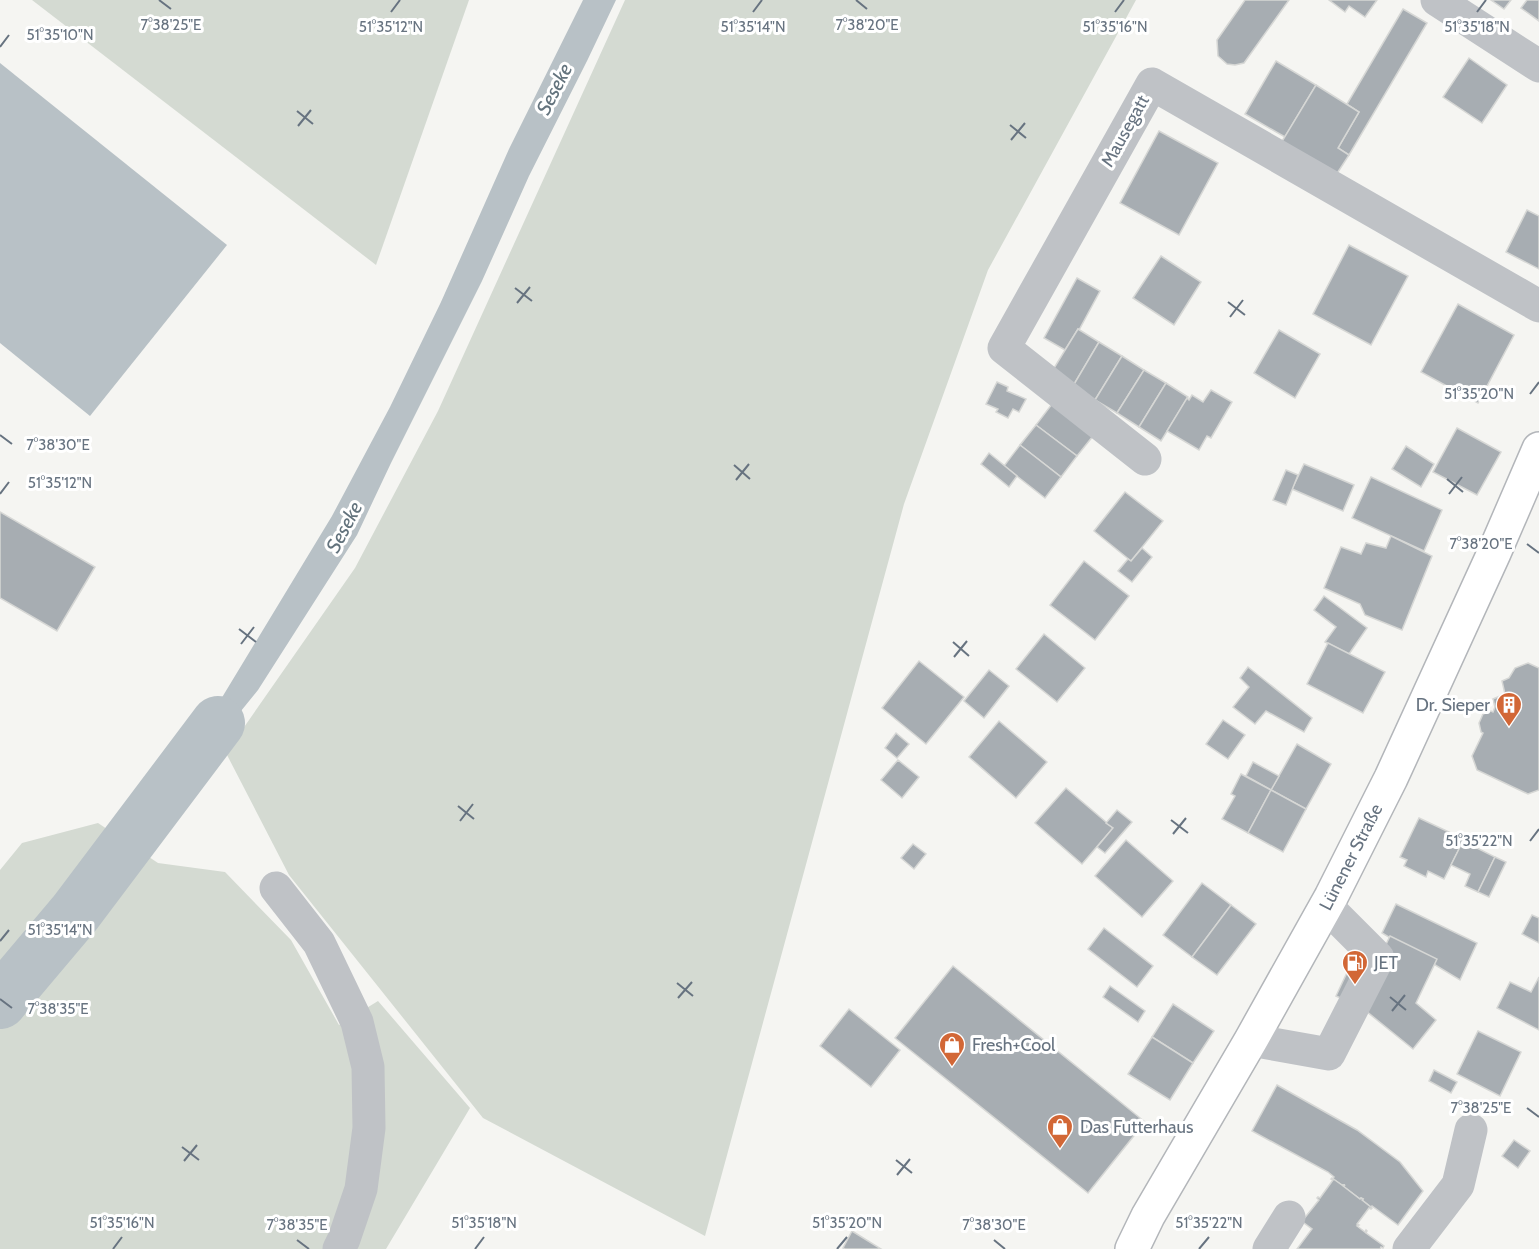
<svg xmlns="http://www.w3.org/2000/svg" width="1539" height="1249" font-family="Cabin,sans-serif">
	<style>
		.green { fill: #d4dad2 }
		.water { fill: #b8c1c6 }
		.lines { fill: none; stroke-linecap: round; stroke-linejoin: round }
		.river { stroke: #b8c1c6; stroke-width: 54 }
		.building { fill: #a7adb2; stroke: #d6d7d5; stroke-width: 1.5 }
		.major-casing { stroke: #b3b6ba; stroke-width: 36 }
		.minor { stroke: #bfc2c6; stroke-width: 33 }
		.major { stroke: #fff; stroke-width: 33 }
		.ticks { fill: none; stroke: #677380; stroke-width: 2 }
		.labels { text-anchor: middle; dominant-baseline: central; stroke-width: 6; stroke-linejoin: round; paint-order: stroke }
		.street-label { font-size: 18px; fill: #677380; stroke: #fff }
		.poi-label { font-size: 18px; fill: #677380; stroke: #fff; text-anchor: start }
		.water-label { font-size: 20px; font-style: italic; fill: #63737d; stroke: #fff }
		.ticks-label { font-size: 15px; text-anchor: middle; fill: #677380; stroke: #fff; stroke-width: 6; stroke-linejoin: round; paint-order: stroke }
	</style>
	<rect width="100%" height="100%" fill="#f5f5f2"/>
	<g class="green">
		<polygon points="32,0 469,0 376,265"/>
		<polygon points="625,0 1136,0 988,270 904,504 705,1236 483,1118 289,875 226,753 355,568 438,411"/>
		<polygon points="98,823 158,863 225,872 291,940 339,1025 378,1001 470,1108 386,1249 0,1249 0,870 22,843"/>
	</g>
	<g class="water">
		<polygon points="583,0 616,0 587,61 529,176 482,281 391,463 357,535 258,690 180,786 159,772 215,709 332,516 390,407 441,302 509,149"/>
		<polygon points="0,63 227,245 90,416 0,343"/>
	</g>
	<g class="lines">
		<polyline class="river" points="0,1002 75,913 218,723"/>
	</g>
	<g class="building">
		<polygon points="1245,0 1289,0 1244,63 1235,65 1227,64 1218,56 1217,40"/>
		<polygon points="1329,0 1377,0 1365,17 1349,6 1345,12"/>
		<polygon points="1491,0 1511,0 1504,9"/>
		<polygon points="1527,0 1539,0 1539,21 1521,8"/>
		<polygon points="1403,9 1427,23 1349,155 1338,148 1359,112 1347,104"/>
		<polygon points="1469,58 1507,85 1482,123 1443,97"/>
		<polygon points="1276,61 1316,85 1285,137 1245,114"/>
		<polygon points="1316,85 1359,112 1338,148 1349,155 1336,175 1281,143"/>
		<polygon points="1159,131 1218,163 1179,235 1120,203"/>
		<polygon points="1527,210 1539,216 1539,269 1506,252"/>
		<polygon points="1349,245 1408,276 1371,345 1313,314"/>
		<polygon points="1161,256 1201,282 1174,325 1133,298"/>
		<polygon points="1077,278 1100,291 1079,330 1078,329 1065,350 1044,338"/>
		<polygon points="1458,304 1514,335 1478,403 1421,372"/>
		<polygon points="1078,329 1099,342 1073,386 1051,373"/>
		<polygon points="1279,330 1320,354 1295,398 1254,373"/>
		<polygon points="1099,342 1122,356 1095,400 1073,386"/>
		<polygon points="1122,356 1144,370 1117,413 1095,400"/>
		<polygon points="1144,370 1166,383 1139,427 1117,413"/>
		<polygon points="997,382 1008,387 1007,391 1026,399 1019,412 1013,409 1008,418 996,412 998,409 986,404"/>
		<polygon points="1166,383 1188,397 1161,441 1139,427"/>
		<polygon points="1211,390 1232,402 1211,438 1207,436 1199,450 1167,431 1187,398 1189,400 1192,395 1203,402"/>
		<polygon points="1052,404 1093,436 1077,456 1036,425"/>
		<polygon points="1036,425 1077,456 1061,477 1020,445"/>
		<polygon points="1457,428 1501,452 1477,495 1433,472"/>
		<polygon points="1020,445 1061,477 1045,498 1004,466"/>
		<polygon points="1406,446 1434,464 1421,487 1392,469"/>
		<polygon points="989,453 1017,476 1009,487 981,464"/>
		<polygon points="1304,464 1354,485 1343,511 1292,489"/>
		<polygon points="1286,470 1298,475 1286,505 1273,500"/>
		<polygon points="1371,477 1442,510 1424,551 1352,518"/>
		<polygon points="1125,492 1163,521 1131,561 1094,531"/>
		<polygon points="0,512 95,567 57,631 0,598"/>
		<polygon points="1391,536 1432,556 1402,630 1365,615 1360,604 1324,588 1341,547 1361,554 1366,543 1386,548"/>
		<polygon points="1142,548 1152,557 1132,582 1118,571 1128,559 1131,561"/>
		<polygon points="1084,561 1129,596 1095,640 1050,605"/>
		<polygon points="1324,596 1367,628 1349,654 1325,642 1336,627 1314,610"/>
		<polygon points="1044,634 1085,668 1057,702 1016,669"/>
		<polygon points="1328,643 1385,672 1363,713 1307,684"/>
		<polygon points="919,661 964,697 926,744 882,708"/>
		<polygon points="1528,663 1539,668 1539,790 1528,794 1477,770 1472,756 1483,733 1481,732 1479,723 1483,714 1491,711 1493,712 1495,707 1493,699 1505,694 1502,681 1509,678 1515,668"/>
		<polygon points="1248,667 1312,718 1304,732 1266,711 1255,724 1233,707 1249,687 1240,678"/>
		<polygon points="989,670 1009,686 984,718 964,701"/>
		<polygon points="1223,720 1245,735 1228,759 1206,744"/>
		<polygon points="999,721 1047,762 1016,798 969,757"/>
		<polygon points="896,733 909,744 897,758 885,748"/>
		<polygon points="1297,744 1331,764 1306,809 1271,790"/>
		<polygon points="898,760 919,777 902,798 881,780"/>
		<polygon points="1253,762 1279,776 1271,790 1246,776"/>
		<polygon points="1241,774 1271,790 1248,833 1222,819 1235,796 1231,794"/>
		<polygon points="1066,788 1113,828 1082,864 1035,823"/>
		<polygon points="1271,790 1306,809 1283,852 1248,833"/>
		<polygon points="1117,810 1132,822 1105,853 1097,847 1113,828 1106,823"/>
		<polygon points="1419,818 1464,839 1444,879 1428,871 1426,877 1404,866 1407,860 1400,857"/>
		<polygon points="1126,840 1173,881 1142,917 1095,876"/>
		<polygon points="1463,841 1495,857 1478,892 1465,886 1470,874 1451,865"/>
		<polygon points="913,844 926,854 914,869 901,858"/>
		<polygon points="1495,857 1506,862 1489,897 1478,892"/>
		<polygon points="1202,883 1231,905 1192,957 1163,935"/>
		<polygon points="1396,904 1477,943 1460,980 1382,933"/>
		<polygon points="1231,905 1256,924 1217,975 1192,957"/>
		<polygon points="1532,915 1539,918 1539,943 1522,934"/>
		<polygon points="1104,928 1153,966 1137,987 1088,949"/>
		<polygon points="1390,936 1437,959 1416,1003 1436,1020 1413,1049 1361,1007 1336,996 1352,962 1373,972"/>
		<polygon points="953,966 1145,1122 1088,1193 895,1038"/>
		<polygon points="1539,977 1539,1030 1497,1008 1510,982 1531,992"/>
		<polygon points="1110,986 1145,1011 1138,1022 1103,997"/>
		<polygon points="1173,1004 1214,1031 1193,1063 1152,1037"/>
		<polygon points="849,1009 900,1050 871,1087 820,1046"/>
		<polygon points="1478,1031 1521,1052 1500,1096 1457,1074"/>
		<polygon points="1152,1037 1193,1063 1170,1100 1128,1074"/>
		<polygon points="1434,1070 1457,1082 1451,1093 1429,1081"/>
		<polygon points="1277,1085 1357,1130 1400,1162 1423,1191 1398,1225 1372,1206 1371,1207 1362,1200 1363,1199 1361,1198 1360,1199 1343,1186 1345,1185 1342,1185 1333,1179 1334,1177 1328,1172 1252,1131"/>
		<polygon points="1514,1140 1530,1151 1518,1168 1502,1156"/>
		<polygon points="1332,1178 1342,1185 1345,1185 1343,1186 1360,1199 1361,1198 1363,1199 1362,1200 1372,1208 1371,1209 1369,1208 1357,1224 1359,1225 1357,1226 1365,1232 1366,1230 1367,1231 1366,1233 1384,1246 1383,1248 1381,1247 1380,1249 1297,1249 1312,1229 1300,1220 1303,1220 1319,1200 1317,1198 1318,1197 1320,1198 1333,1180 1331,1179"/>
		<polygon points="852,1231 881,1249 845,1249 843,1248"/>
	</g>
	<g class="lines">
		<defs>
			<polyline id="major" points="1132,1249 1148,1216 1251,1040 1331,897 1391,778 1494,553 1539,449"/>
		</defs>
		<use href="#major" class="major-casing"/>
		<g class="minor">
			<polyline points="1437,0 1539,66"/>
			<polyline points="1145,459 1004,348 1152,84 1539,306"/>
			<polyline points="276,888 319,943 357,1022 368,1067 369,1128 361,1189 344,1239 339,1249"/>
			<polyline points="1251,1040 1329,1054 1378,958 1326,906"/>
			<polyline points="1269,1249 1289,1217"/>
			<polyline points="1409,1249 1458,1185 1471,1130"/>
		</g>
		<use href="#major" class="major"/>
	</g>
	<path class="ticks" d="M159 0 171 9M856 0 867 9M391 12 400 0M753 12 762 0M1115 12 1124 0M1477 12 1486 0M0 47 9 35M297 111 313 124M1010 125 1026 138M298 126 311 110M1011 140 1025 123M515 288 532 301M1228 302 1245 315M517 303 530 287M1230 317 1243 300M1530 394 1539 382M0 435 12 444M734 465 750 479M1447 479 1463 492M736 480 749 464M0 494 9 482M1449 494 1462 477M1527 544 1539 553M239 629 256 642M953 642 969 656M241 644 254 627M954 657 967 641M458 806 474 819M1171 820 1188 833M460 821 473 804M1173 834 1186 818M1530 841 1539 829M0 941 9 930M677 983 693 996M1390 997 1406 1010M678 998 692 982M0 999 12 1008M1392 1011 1405 995M1527 1108 1539 1117M182 1147 199 1160M896 1160 912 1173M184 1161 197 1145M897 1175 910 1159M297 1240 309 1249M994 1240 1005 1249M113 1249 122 1237M475 1249 484 1237M837 1249 847 1237M1199 1249 1209 1237"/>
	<defs>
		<symbol id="building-pin" viewBox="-11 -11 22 30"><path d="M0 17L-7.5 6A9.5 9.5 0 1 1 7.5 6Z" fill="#d26736" stroke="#fff"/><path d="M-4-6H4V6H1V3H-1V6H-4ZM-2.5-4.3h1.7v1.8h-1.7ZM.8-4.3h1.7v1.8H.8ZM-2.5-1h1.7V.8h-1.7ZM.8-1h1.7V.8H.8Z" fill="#fff"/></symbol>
		<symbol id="fuel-pin" viewBox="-11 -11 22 30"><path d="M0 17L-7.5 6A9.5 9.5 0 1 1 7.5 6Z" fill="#d26736" stroke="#fff"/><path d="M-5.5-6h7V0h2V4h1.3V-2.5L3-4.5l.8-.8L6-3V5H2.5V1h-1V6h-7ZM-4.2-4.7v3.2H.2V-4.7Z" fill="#fff"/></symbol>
		<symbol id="shop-pin" viewBox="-11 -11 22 30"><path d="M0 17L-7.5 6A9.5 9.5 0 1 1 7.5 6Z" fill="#d26736" stroke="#fff"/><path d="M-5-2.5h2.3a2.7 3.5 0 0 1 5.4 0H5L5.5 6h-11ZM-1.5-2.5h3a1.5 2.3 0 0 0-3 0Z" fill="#fff"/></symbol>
	</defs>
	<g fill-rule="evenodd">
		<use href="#building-pin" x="1494" y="690" width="30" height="40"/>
		<use href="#fuel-pin" x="1340" y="948" width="30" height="40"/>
		<use href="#shop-pin" x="937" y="1030" width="30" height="40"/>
		<use href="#shop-pin" x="1045" y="1112" width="30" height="40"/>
	</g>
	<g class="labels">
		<g class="street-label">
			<text transform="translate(1125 131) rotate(-61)">Mausegatt</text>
			<text transform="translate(1351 857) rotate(-63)">Lünener Straße</text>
		</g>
		<g class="poi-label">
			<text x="1490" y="705" text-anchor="end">Dr. Sieper</text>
			<text x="1374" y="963">JET</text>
			<text x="972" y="1045">Fresh+Cool</text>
			<text x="1080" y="1127">Das Futterhaus</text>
		</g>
		<g class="water-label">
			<text transform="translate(554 89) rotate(-63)">Seseke</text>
			<text transform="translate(344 527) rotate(-62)">Seseke</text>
		</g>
	</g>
	<g class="ticks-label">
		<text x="171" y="30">7°38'25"E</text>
		<text x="867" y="30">7°38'20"E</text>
		<text x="391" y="32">51°35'12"N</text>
		<text x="753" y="32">51°35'14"N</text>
		<text x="1115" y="32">51°35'16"N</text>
		<text x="1477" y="32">51°35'18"N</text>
		<text x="60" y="40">51°35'10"N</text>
		<text x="1479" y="399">51°35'20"N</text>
		<text x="58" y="450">7°38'30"E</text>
		<text x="60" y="488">51°35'12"N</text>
		<text x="1481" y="549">7°38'20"E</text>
		<text x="1479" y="846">51°35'22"N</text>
		<text x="60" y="935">51°35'14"N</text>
		<text x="58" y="1014">7°38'35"E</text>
		<text x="1481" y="1113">7°38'25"E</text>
		<text x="122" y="1228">51°35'16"N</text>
		<text x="484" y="1228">51°35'18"N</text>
		<text x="847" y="1228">51°35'20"N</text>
		<text x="1209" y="1228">51°35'22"N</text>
		<text x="297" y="1230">7°38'35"E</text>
		<text x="994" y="1230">7°38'30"E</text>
	</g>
</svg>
